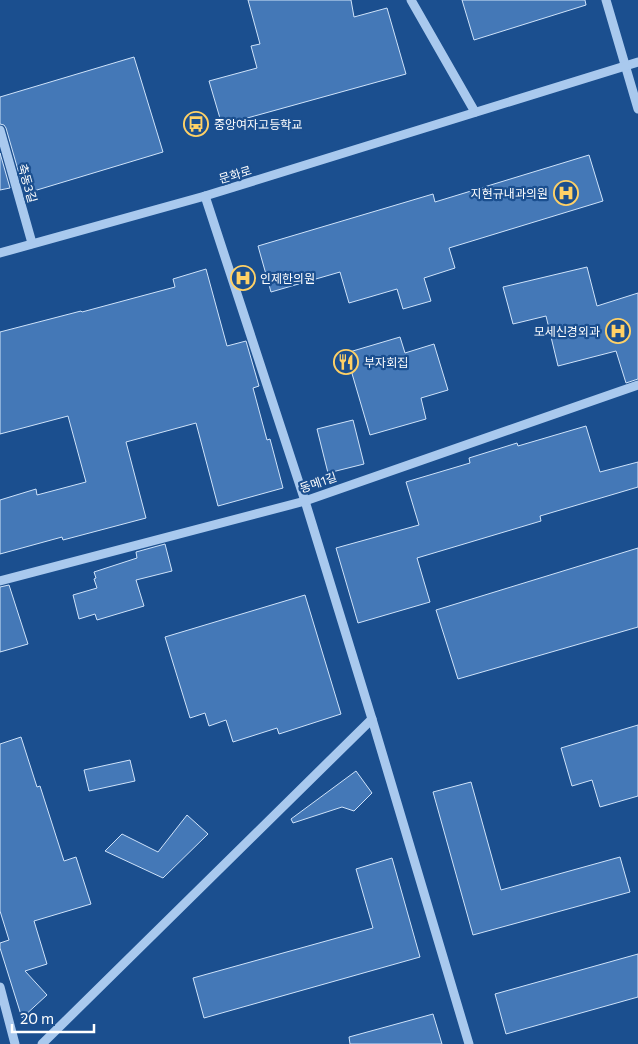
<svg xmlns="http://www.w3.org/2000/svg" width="638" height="1044" font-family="Commissioner,'Noto Sans KR',sans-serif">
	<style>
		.building { fill: #4478b7; stroke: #cfe3fa }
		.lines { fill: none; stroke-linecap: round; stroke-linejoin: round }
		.minor { stroke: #a9c9ee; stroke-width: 9 }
		.labels { text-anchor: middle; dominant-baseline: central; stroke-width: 4.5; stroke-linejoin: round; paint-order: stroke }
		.poi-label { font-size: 12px; fill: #fff; stroke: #1b4f8f; text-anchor: start }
		.street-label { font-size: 12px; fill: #fff; stroke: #1b4f8f }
	</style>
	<rect width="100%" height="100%" fill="#1b4f8f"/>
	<g class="building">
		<polygon points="248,0 351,0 354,17 387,8 406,74 222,125 209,81 257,68 251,46 260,44"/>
		<polygon points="462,0 585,0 586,5 474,40"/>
		<polygon points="134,57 163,152 27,193 24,184 22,184 6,128 4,125 0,124 0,97"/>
		<polygon points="0,153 10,188 0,190"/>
		<polygon points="589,155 603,201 449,248 455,268 424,278 431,301 403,309 397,289 349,303 340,272 271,292 258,246 433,194 435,202"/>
		<polygon points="587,267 597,306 638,293 638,379 626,383 616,351 558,366 546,316 513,324 503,287"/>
		<polygon points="206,269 227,346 246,341 259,386 253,388 267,440 270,439 283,488 218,506 196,423 126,442 146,518 63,540 62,537 0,554 0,500 36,489 37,495 86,482 68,416 0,434 0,332 81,311 82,312 175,287 173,279"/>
		<polygon points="400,337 405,353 434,344 448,390 421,398 426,419 370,435 346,353"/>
		<polygon points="353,420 364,464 328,473 317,429"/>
		<polygon points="586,426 600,472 638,462 638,487 540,516 541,521 417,558 430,602 358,623 336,548 419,525 406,482 470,463 469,458 517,443 518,446"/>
		<polygon points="165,544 172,571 136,580 144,606 97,620 95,614 79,619 73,595 97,588 94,579 96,578 94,572 137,558 136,552"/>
		<polygon points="638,548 638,627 458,679 436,610"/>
		<polygon points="9,585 28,644 0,652 0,587"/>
		<polygon points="305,595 341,714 279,734 277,728 233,742 226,720 209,726 205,713 190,718 165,637"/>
		<polygon points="638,725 638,796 600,807 592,780 572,786 561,748"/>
		<polygon points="21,737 37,787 40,786 64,861 76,857 91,904 34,921 47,964 25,971 47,995 22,1018 0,948 0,943 9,940 0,911 0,744"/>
		<polygon points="130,760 135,781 89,791 84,770"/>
		<polygon points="356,771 372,793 354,811 342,807 293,823 291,819"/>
		<polygon points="471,782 501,890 620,857 630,892 473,935 433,792"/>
		<polygon points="187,815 208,834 163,878 105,851 122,834 158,852"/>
		<polygon points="392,858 420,957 204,1018 193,978 373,928 356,869"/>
		<polygon points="638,954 638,997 506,1034 495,994"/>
		<polygon points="433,1014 442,1044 350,1044 349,1037"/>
	</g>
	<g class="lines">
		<g class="minor">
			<polyline points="411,0 475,112"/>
			<polyline points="606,0 638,109"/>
			<polyline points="0,130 32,243"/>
			<polyline points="0,253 205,196 638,62"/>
			<polyline points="0,581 305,501 638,385"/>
			<polyline points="372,719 469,1044"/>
			<polyline points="0,987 15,1044"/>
			<polyline points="42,1044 372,719 305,501 205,196"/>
		</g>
	</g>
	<defs>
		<symbol id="bus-ring" viewBox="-11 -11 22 22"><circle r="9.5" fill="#1b4f8f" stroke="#ffd166" stroke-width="1.5"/><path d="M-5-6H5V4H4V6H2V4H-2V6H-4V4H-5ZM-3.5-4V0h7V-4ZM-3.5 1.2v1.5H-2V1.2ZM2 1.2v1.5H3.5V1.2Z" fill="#ffd166"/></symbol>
		<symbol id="hospital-ring" viewBox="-11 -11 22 22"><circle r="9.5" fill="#1b4f8f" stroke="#ffd166" stroke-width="1.5"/><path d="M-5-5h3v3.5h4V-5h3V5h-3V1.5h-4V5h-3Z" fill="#ffd166"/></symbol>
		<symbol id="restaurant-ring" viewBox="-11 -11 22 22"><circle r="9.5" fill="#1b4f8f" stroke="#ffd166" stroke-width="1.5"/><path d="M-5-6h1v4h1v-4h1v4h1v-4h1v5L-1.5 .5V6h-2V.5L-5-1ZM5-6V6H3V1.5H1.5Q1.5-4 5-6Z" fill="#ffd166"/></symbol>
	</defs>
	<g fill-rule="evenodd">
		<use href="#bus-ring" x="182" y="110" width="28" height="28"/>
		<use href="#hospital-ring" x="552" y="179" width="28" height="28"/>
		<use href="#hospital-ring" x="229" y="264" width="28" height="28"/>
		<use href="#hospital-ring" x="604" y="317" width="28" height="28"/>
		<use href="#restaurant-ring" x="332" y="348" width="28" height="28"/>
	</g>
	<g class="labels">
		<g class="poi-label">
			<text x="214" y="124">중앙여자고등학교</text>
			<text x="548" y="193" text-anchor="end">지현규내과의원</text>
			<text x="260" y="278">인제한의원</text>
			<text x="600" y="331" text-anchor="end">모세신경외과</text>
			<text x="364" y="362">부자회집</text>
		</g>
		<g class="street-label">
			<text transform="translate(235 174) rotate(-17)">문화로</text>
			<text transform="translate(28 183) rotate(74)">축동3길</text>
			<text transform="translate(318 482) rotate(-19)">동메1길</text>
		</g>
	</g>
	<path d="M12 1024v8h82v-8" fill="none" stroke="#ffffff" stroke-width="2.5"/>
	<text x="20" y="1024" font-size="15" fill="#ffffff" stroke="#1b4f8f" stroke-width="4" paint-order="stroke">20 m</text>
</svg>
